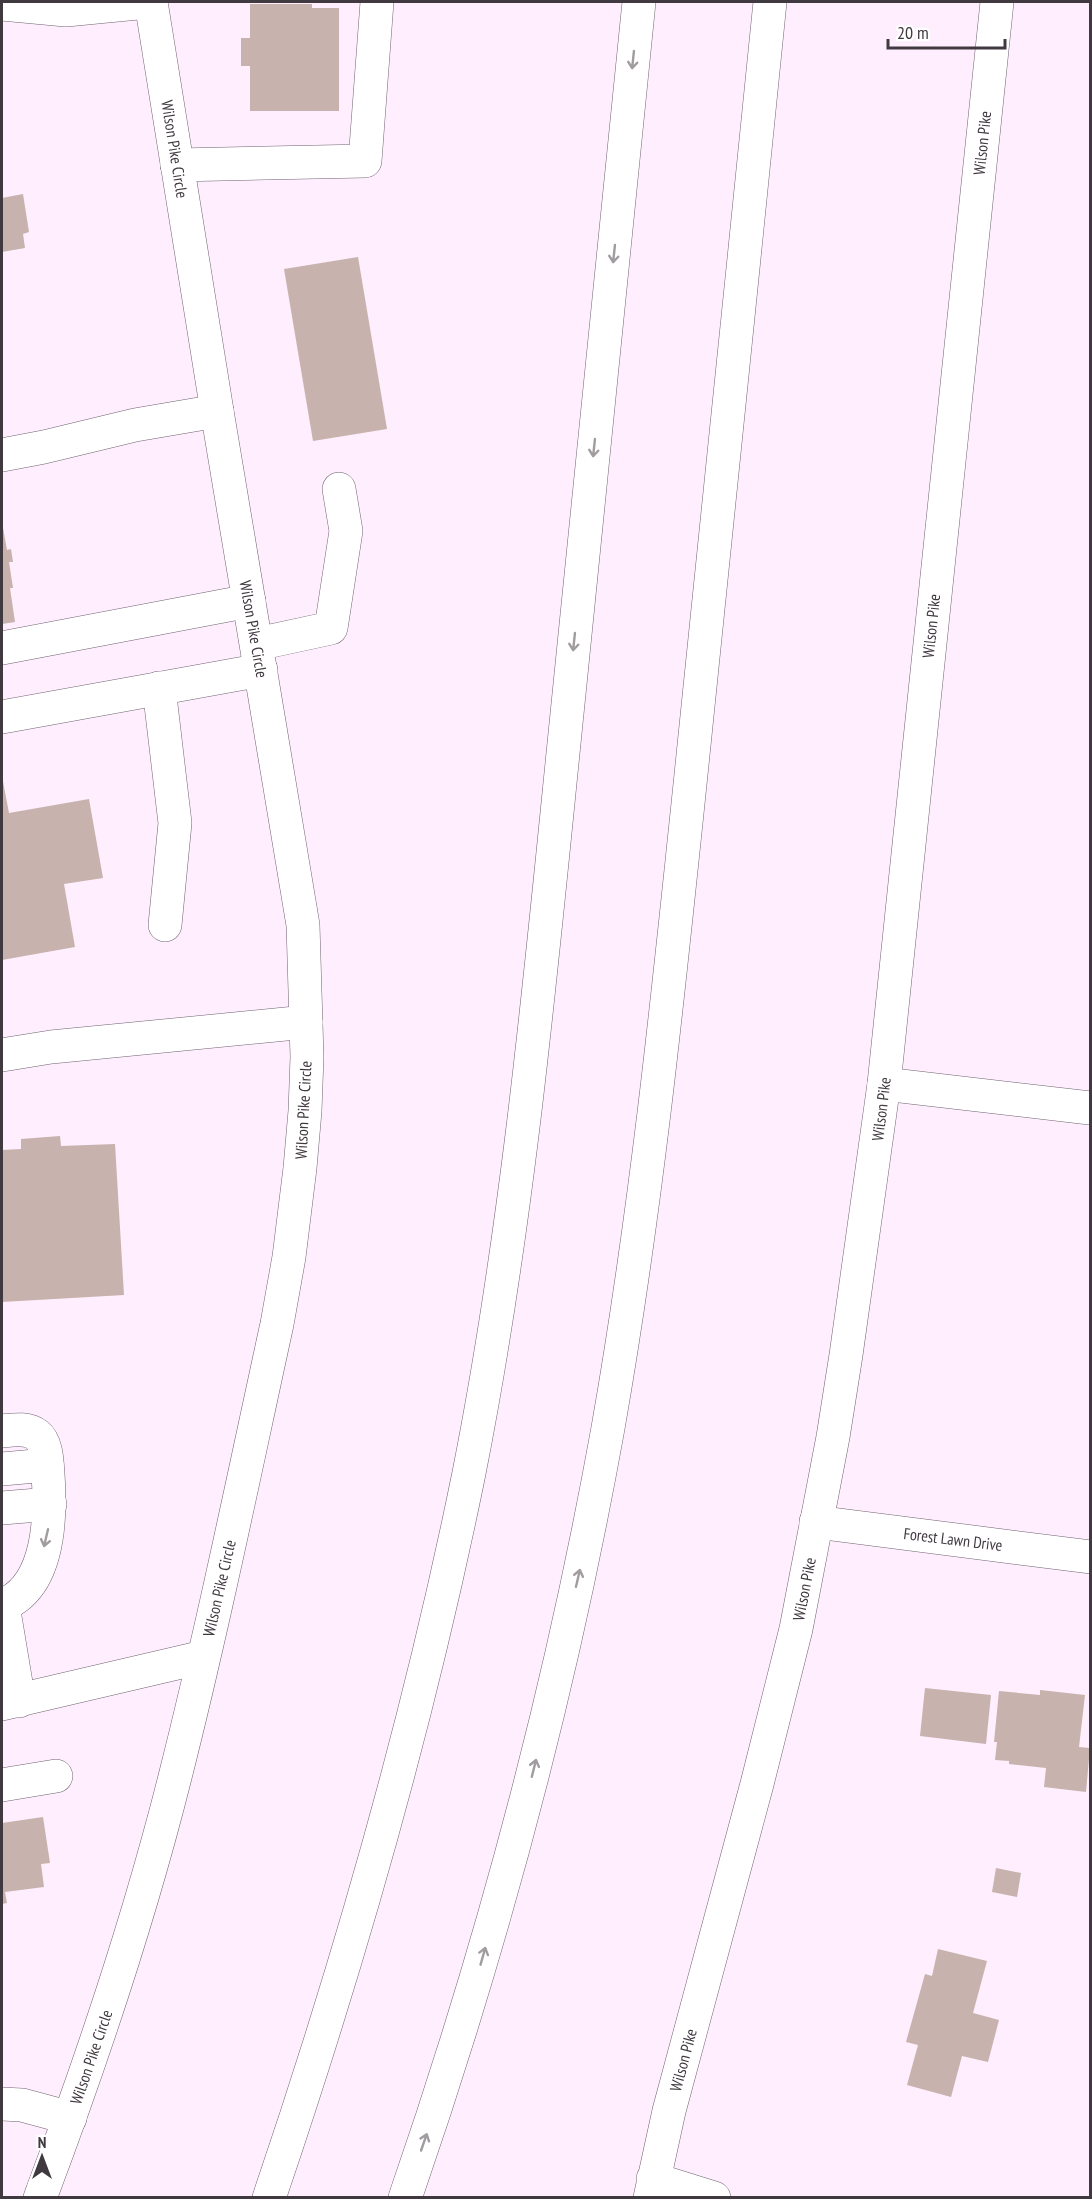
<svg xmlns="http://www.w3.org/2000/svg" width="1092" height="2199" font-family="'PT Sans Narrow',sans-serif">
	<style>
		.building { fill: #c7b2ad }
		.lines { fill: none; stroke-linecap: round; stroke-linejoin: round }
		.minor-casing { stroke: #706370; stroke-width: 34 }
		.major-casing { stroke: #706370; stroke-width: 34 }
		.highway-casing { stroke: #706370; stroke-width: 34 }
		.minor { stroke: #fff; stroke-width: 33 }
		.major { stroke: #fff; stroke-width: 33 }
		.highway { stroke: #fff; stroke-width: 33 }
		.oneway { stroke: #a09ca0 }
		.labels { text-anchor: middle; dominant-baseline: central; stroke-width: 4.5; stroke-linejoin: round; paint-order: stroke }
		.street-label { font-size: 16px; fill: #403a40; stroke: #fff }
	</style>
	<rect width="100%" height="100%" fill="#feeefe"/>
	<g class="building">
		<polygon points="250,4 312,4 312,8 339,8 339,111 250,111 250,66 241,66 241,38 250,38"/>
		<polygon points="23,194 29,232 23,234 25,248 2,252 2,198"/>
		<polygon points="358,257 387,429 313,441 284,269"/>
		<polygon points="2,522 7,550 11,549 13,562 9,562 13,588 10,588 15,622 2,624"/>
		<polygon points="2,776 9,813 89,799 103,878 64,884 75,947 2,960"/>
		<polygon points="60,1136 61,1146 115,1144 124,1295 2,1302 2,1150 21,1149 21,1139"/>
		<polygon points="925,1688 991,1695 986,1744 920,1736"/>
		<polygon points="1040,1690 1085,1695 1079,1747 1090,1748 1086,1792 1044,1787 1046,1768 1009,1764 1009,1761 995,1760 997,1742 994,1742 999,1691 1040,1695"/>
		<polygon points="43,1817 50,1863 41,1864 44,1887 5,1892 7,1903 2,1904 2,1823"/>
		<polygon points="996,1868 1021,1873 1017,1897 992,1892"/>
		<polygon points="938,1949 987,1961 973,2013 999,2020 988,2062 962,2056 951,2097 907,2085 918,2045 906,2042 925,1974 932,1976"/>
	</g>
	<g class="lines">
		<defs>
			<g id="minor">
				<polyline points="2,4 66,10 148,2"/>
				<polyline points="177,165 365,161 377,2"/>
				<polyline points="2,455 44,447 135,425 217,411"/>
				<polyline points="257,644 331,628 346,531 339,489"/>
				<polyline points="2,648 249,601"/>
				<polyline points="159,688 175,823 165,925"/>
				<polyline points="2,717 261,670"/>
				<polyline points="2,1055 51,1047 306,1022"/>
				<polyline points="884,1084 1090,1108"/>
				<path d="M2 1431C13 1430 27 1427 37 1435 47 1443 47 1462 48 1474 51 1516 50 1586 3 1605"/>
				<polyline points="2,1469 47,1465"/>
				<polyline points="2,1508 50,1504"/>
				<polyline points="816,1522 1090,1557"/>
				<polyline points="2,1605 3,1605 19,1701"/>
				<polyline points="2,1704 203,1657"/>
				<polyline points="2,1785 56,1776"/>
				<polyline points="2,2104 22,2105 70,2118"/>
				<polyline points="653,2179 714,2198"/>
				<path d="M40 2198C92 2060 139 1920 175 1777 213 1627 244 1475 277 1324L289 1257 300 1168 305 1111 307 1057 303 925 217 411 151 2"/>
			</g>
			<polyline id="major" points="650,2198 669,2111 757,1784 796,1629 833,1437 846,1355 884,1084 997,2"/>
			<g id="highway">
				<path d="M269 2198C350 1960 419 1719 469 1473 514 1246 537 1013 560 783 586 523 613 262 639 2"/>
				<path d="M405 2198C492 1947 561 1689 608 1428 645 1218 667 1006 689 794 717 530 743 266 770 2"/>
			</g>
		</defs>
		<use href="#minor" class="minor-casing"/>
		<use href="#major" class="major-casing"/>
		<use href="#highway" class="highway-casing"/>
		<use href="#minor" class="minor"/>
		<use href="#major" class="major"/>
		<use href="#highway" class="highway"/>
	</g>
	<defs><path id="oneway-shaft" d="M-6 0H5M1.5-3L5.5 0L1.5 3" fill="none" stroke-width="1.6" stroke-linecap="round" stroke-linejoin="round" transform="scale(1.5)"/></defs>
	<g class="oneway">
		<use href="#oneway-shaft" transform="translate(633 60) rotate(96)"/>
		<use href="#oneway-shaft" transform="translate(614 254) rotate(96)"/>
		<use href="#oneway-shaft" transform="translate(594 448) rotate(96)"/>
		<use href="#oneway-shaft" transform="translate(574 642) rotate(96)"/>
		<use href="#oneway-shaft" transform="translate(46 1538) rotate(103)"/>
		<use href="#oneway-shaft" transform="translate(578 1578) rotate(-77)"/>
		<use href="#oneway-shaft" transform="translate(534 1768) rotate(-76)"/>
		<use href="#oneway-shaft" transform="translate(483 1956) rotate(-74)"/>
		<use href="#oneway-shaft" transform="translate(424 2142) rotate(-71)"/>
	</g>
	<g class="labels">
		<g class="street-label">
			<text transform="translate(982 143) rotate(-84)">Wilson Pike</text>
			<text transform="translate(175 149) rotate(81)">Wilson Pike Circle</text>
			<text transform="translate(931 626) rotate(-84)">Wilson Pike</text>
			<text transform="translate(254 629) rotate(80)">Wilson Pike Circle</text>
			<text transform="translate(881 1109) rotate(-83)">Wilson Pike</text>
			<text transform="translate(303 1110) rotate(-87)">Wilson Pike Circle</text>
			<text transform="translate(953 1539) rotate(7)">Forest Lawn Drive</text>
			<text transform="translate(219 1588) rotate(-77)">Wilson Pike Circle</text>
			<text transform="translate(804 1589) rotate(-79)">Wilson Pike</text>
			<text transform="translate(91 2057) rotate(-71)">Wilson Pike Circle</text>
			<text transform="translate(683 2060) rotate(-75)">Wilson Pike</text>
		</g>
	</g>
	<rect width="1092" height="2199" fill="none" stroke="#403a40" stroke-width="6"/>
	<g transform="translate(42 2157)" stroke="#ffffff" stroke-width="4.5" paint-order="stroke">
	<path d="M0-4.5L10 22L0 15L-10 22Z" fill="#403a40"/>
	<text y="-9" font-size="16" font-weight="bold" text-anchor="middle" fill="#403a40">N</text>
	</g>
	<path d="M888 39v9h117v-9" fill="none" stroke="#403a40" stroke-width="3"/>
	<text x="897" y="39" font-size="18" fill="#403a40" stroke="#ffffff" stroke-width="4.5" paint-order="stroke">20 m</text>
</svg>
